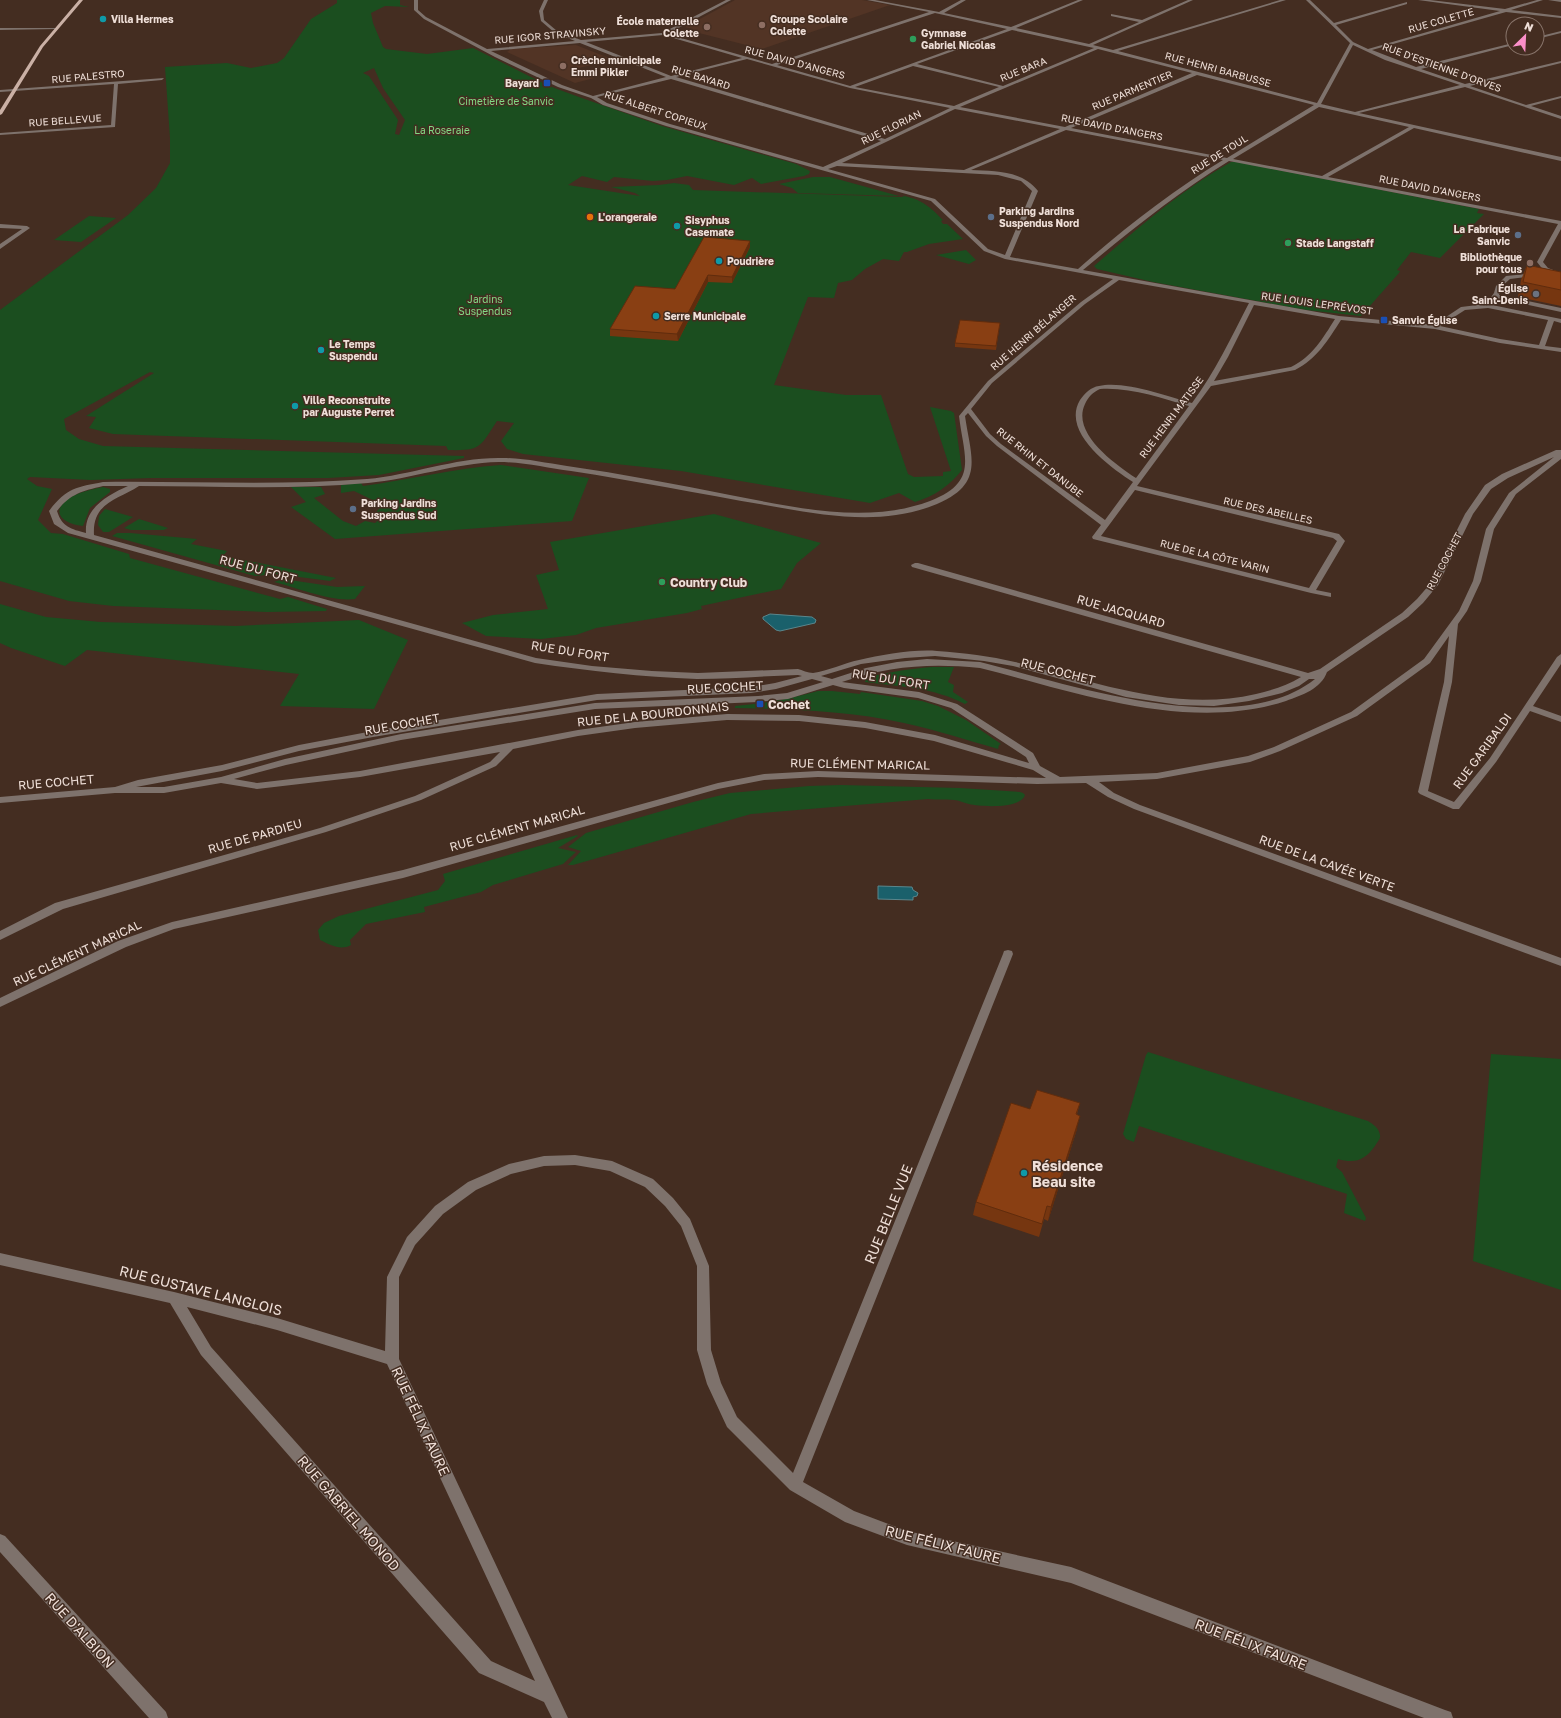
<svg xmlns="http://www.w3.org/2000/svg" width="1561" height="1718" font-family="'Golos Text',sans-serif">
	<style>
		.built { fill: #523425 }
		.green { fill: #1b4e1f; fill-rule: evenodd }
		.water { fill: #1a606b; stroke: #5a868c }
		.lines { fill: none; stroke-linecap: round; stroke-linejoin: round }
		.minor { fill: #7e726c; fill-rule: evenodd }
		.major { fill: #cab0a5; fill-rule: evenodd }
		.wall { fill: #763610 }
		.shaded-wall { fill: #602c0d }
		.building { fill: #893f13; stroke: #602c0d }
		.culture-dot { fill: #0f9aa8; stroke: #442d21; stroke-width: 1.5 }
		.education-dot { fill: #8d6e63; stroke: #442d21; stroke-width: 1.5 }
		.leisure-dot { fill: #2e9e5b; stroke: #442d21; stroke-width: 1.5 }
		.transit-dot { fill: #1a4fb4; stroke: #442d21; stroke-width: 1.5 }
		.food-dot { fill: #e8710a; stroke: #442d21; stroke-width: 1.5 }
		.service-dot { fill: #5c6f8a; stroke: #442d21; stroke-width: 1.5 }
		.worship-dot { fill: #6b7280; stroke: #442d21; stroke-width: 1.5 }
		.labels { text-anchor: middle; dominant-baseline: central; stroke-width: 3; stroke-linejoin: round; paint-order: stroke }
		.far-poi-label { font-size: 10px; font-weight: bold; fill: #efdfd8; stroke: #442d21; text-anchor: start }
		.far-street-label { font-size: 10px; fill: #efdfd8; stroke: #442d21 }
		.far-park-label { font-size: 10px; fill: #82d984; stroke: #442d21 }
		.street-label { font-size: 12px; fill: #efdfd8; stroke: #442d21 }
		.poi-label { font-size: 12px; font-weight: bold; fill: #efdfd8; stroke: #442d21; text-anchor: start }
		.near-poi-label { font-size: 14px; font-weight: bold; fill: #efdfd8; stroke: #442d21; text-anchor: start }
		.near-street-label { font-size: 14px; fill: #efdfd8; stroke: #442d21 }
	</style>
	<rect width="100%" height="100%" fill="#442d21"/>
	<g class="built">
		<polygon points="735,0 862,0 890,5 762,49 699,33 701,32 685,27"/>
		<polygon points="576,45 614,60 574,69 594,78 575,83 507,52 511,49"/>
	</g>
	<g class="green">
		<path d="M337 0H400V5L409 7 385 6 371 13 373 23 383 47 386 49 427 54 473 48 549 86 579 97 662 126 796 164 810 171 809 174 804 176 761 184 752 178 734 185 687 176 667 180 653 181 614 177 607 182 582 176 568 185 640 196 635 193 611 187 659 185 674 183 689 185 693 190 902 197 904 196C923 200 930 207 943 220L941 221 943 224H947L963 239 929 244 907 252H904L899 261 883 259 865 269 852 280 838 283 834 298 808 297 774 385 846 395H881L908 474 914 477 943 476V472L951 471 930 407 951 411 954 413 962 470C949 486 935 496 915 502L899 493 870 503 681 471 523 454 507 449 501 441 514 423 497 421C480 447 481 451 448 450L446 446 113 434 89 428 96 417 86 416 154 373 150 372 64 419 66 430 79 439 103 446 426 455 464 456V458L379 475 328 478H151L91 480 30 477 27 479 37 486 52 489 38 520 51 533 63 534 129 554 130 558 280 599 288 597 327 609 326 611 267 612 113 606 69 601 0 581V310L128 215 156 188 170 163V138L165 67 227 63 251 68 277 63 284 58 311 19 337 3ZM374 68 383 88 405 120 399 135 395 134 398 120 369 76 363 73Z"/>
		<path d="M1231 162H1237L1479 209 1477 213 1484 214 1440 258 1411 252 1397 270 1400 271 1399 273 1361 316 1306 310 1153 282 1097 269 1094 266C1137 229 1181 190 1231 162Z"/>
		<polygon points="813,177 830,177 899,196 798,193 792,188 779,184"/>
		<polygon points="89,216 116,218 81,242 54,240"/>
		<polygon points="966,250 976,260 969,264 936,255"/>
		<path d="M501 465 589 478 572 521 335 539 291 507 306 502 291 487H321L325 494 314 498 343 521 356 526 365 521 375 523 384 516 375 513 383 505 354 491 341 493V485L361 483 363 486C409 480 454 468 501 465Z"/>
		<path d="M103 487 110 489V492L90 508 83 526C61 524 48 510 73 496 83 491 93 489 103 487Z"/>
		<polygon points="105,509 133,517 109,532 103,532 98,525 99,516"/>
		<polygon points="714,514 821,543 797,563 781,589 701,606 702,609 687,613 596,628 576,635 541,639 486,636 462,623 493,615 548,609 536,575 559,570 550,542"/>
		<polygon points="139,519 168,528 164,530 131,530 124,528"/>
		<polygon points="117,533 130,533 197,539 191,544 227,551 223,556 336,578 330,581 276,574 255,576 112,536"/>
		<path d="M283 579 337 587 365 586 355 599C331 602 298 588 274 582Z"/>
		<polygon points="0,604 46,617 101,622 236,626 359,620 408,640 374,709 280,706 299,674 87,650 65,666 11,648 0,643"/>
		<path d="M932 667H954L948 682 954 685 953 692 968 702 965 704C935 688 898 686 865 682V678C888 672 909 669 932 667Z"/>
		<path d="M818 691H832L860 694 861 692 922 701 938 706 966 720 1001 744 999 745 998 749C967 740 936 730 904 723 849 711 791 709 735 708V706C763 704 790 699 818 691Z"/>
		<path d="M841 785 960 788 1020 792 1023 793 1025 795C1021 809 981 807 969 804 964 803 959 800 954 800 945 799 937 800 928 799L751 814 573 865H568L581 851 568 847 586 833 693 802 730 793 809 786Z"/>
		<path d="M577 835 578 836 558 848 576 852 563 864 493 885 481 892 424 907 425 912 366 924 350 940 351 945C340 951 331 945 320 940L318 930 324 923 339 916 438 890 445 881 443 874Z"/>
		<path d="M1148 1052 1368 1121C1373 1124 1379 1128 1380 1135 1381 1139 1377 1142 1375 1146 1365 1160 1355 1164 1338 1159L1336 1167 1342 1172 1366 1218 1365 1221 1344 1213 1347 1194 1139 1126 1134 1142 1126 1139 1123 1134 1146 1055Z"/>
		<polygon points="1491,1054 1561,1059 1561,1290 1473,1261"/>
	</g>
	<g class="water">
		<polygon points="770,614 812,617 816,620 815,623 780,631 776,630 763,619 763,617"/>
		<polygon points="878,886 912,887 913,890 918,893 917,896 913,897 913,900 878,899"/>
	</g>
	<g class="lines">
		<g class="minor">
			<path d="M414 0H418V10L426 17 487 49 575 41 555 33 541 21 539 11 544 0H548L543 11 544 20 557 31 581 40 662 33 726 0H731L667 34 772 64 929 12 867 0H875L939 12 961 0H966L944 13 1011 27 1078 0H1083L1016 28 1089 44 1139 22 1111 16V14L1142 20 1188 0H1193L1093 45 1113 50 1280 0H1286L1118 51 1317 103 1350 43 1306 0H1310L1334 23 1407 2V4L1336 25 1353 42 1368 49 1500 11 1418 0H1430L1505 9 1537 0H1543L1511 10 1561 16V18L1506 12 1372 50 1416 67 1513 43V45L1421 69 1465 84 1561 61V63L1470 86 1526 105 1561 96V98L1531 106 1561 116V119L1465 87 1359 113 1561 157V161L1414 128 1328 177 1561 221V229L1543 262 1548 268 1561 273V277L1544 271 1537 262 1558 224 1229 161C1177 193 1130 231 1083 270L1339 316 1434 325 1461 307 1486 304 1494 293 1496 286 1506 276 1537 273 1538 274 1535 276 1510 279 1501 287 1499 295 1561 308V312L1496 298 1492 305 1561 319V323L1554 321 1545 346 1561 348V352L1500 343 1435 329 1341 320C1328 340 1317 359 1295 370L1211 386 1137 486 1339 534 1345 541 1316 590 1331 593V597L1311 593 1093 539 1092 537 1101 525 997 446 986 436 968 413 965 416C971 458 985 483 937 504 882 527 822 515 765 505 701 494 636 481 571 471 548 468 523 462 499 462 454 463 412 479 368 483 292 490 215 486 139 486 118 500 92 502 94 535L536 658 592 666 652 671 698 673 798 669C802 670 808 673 813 673 828 671 844 663 859 660 882 655 914 649 937 651 964 653 990 656 1015 662 1095 681 1173 713 1256 694 1272 690 1287 686 1301 677L912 567 911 565 915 563H918L1308 673 1320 669 1402 613 1417 599 1430 584 1465 514 1485 485 1502 474 1556 450H1561V459L1516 494 1494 529 1481 581 1467 611 1458 624 1452 682 1428 791 1454 802 1490 758 1557 657 1561 654V664L1533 706 1561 716V722L1530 711 1496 762 1459 809H1453L1420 794 1418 792 1444 682 1449 636 1430 663 1357 716 1280 751 1250 762 1157 779 1099 782 1114 793 1140 805 1561 958V966L1134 809 1108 797 1086 783 1037 784 818 777 764 780 718 789 403 878 174 929 126 947 0 1007V998L118 941 172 922 403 870 718 783 764 774 818 771 1046 778 1033 770 934 741 865 728 799 721 727 720 635 728 578 736 513 749 496 766 421 800 326 832 63 909 0 940V931L55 903 320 828 415 796 490 762 500 752 360 777 257 789 221 783 164 793H115L0 803V797L115 787 138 780 222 765 299 745 373 731 597 694 751 687 775 683 802 676 798 675C764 676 730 679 697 679 642 677 589 671 535 663L68 533 54 524 49 511C66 488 77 487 103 482 191 481 279 486 367 479 412 475 456 457 502 458 524 458 545 463 567 466 622 474 676 484 730 495 794 507 866 525 930 501 979 482 964 458 959 416L988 381 1081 302 1113 279 1005 259 984 251 931 201 666 126 603 105 591 98 558 87 495 57 424 19 414 10ZM935 13 1007 29 850 86 777 65ZM1012 30 1094 48 1003 86 917 64ZM663 35 742 58 671 76 586 42ZM580 43 666 77 593 96 562 85 491 51ZM1353 45 1385 60 1460 85 1355 112 1321 104ZM1098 49 1192 73 1065 127 960 107ZM747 59 850 88 950 108 885 139 676 77ZM913 66 999 87 954 106 855 87ZM1197 75 1314 105 1227 158 1071 128ZM671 79 881 141 823 167 670 124 607 103 597 97ZM1319 107 1409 127 1322 176 1233 159ZM955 109 1060 129 964 170 842 163ZM1066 130 1223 160C1172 191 1123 229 1078 269L1010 257 1038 191C1022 170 994 171 971 170ZM837 166 998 175 1021 181 1032 191 1005 255 988 249 935 199 828 169ZM1119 280 1249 303C1231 338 1215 372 1192 403 1167 396 1123 380 1099 386 1091 387 1085 393 1080 400 1061 432 1110 467 1133 482L1105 520 1001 444 990 434 971 409 992 383 1085 304ZM1254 305 1335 319C1323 338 1312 357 1291 367L1214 381 1228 357ZM1488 308 1548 320 1539 345 1500 339 1440 326 1465 310ZM1100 389C1130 387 1161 398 1189 406L1136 478C1115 464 1071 433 1085 404 1088 397 1093 392 1100 389ZM1554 457 1509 493 1486 529 1473 581 1459 611 1424 659 1351 712 1274 747 1248 756 1157 773 1060 777 1040 766 1033 753 957 704 919 692 842 682C890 666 929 663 980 668 1076 692 1188 733 1286 701 1302 695 1321 689 1327 672L1408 617 1423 603 1438 585 1473 514 1491 489 1508 478ZM103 486H128C108 495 84 508 86 533 71 529 62 527 57 511 70 494 82 491 103 486ZM1135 490 1333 538 1337 541 1309 588 1101 536ZM935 656 984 661 1013 666 1126 697 1179 705 1214 706 1249 701 1282 693 1299 686 1309 679H1315C1236 742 1068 684 980 662L927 659 897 662 866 668 832 679 821 676 861 664 905 658ZM812 679 823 682 787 693 758 696 595 703 401 734 285 759 221 777 164 787H136L222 771 299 751 373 737 597 700 751 693 776 689ZM833 685 844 688 918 698 951 708 1026 757 1029 763 935 735 865 722 799 715 727 714 635 722 578 730 360 771 257 783 234 779 286 765 401 740 595 709 758 702 788 699Z"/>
			<polygon points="1548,0 1561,0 1561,2"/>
			<polygon points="0,28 55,28 57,29 0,30"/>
			<polygon points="1561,31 1561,33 1537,39 1537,37"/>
			<polygon points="164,78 162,80 118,84 115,127 0,135 0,133 111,125 114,84 0,92 0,90"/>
			<polygon points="0,224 27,226 30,228 0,249 0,244 22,229 0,228"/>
			<path d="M1008 950 1012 951 1013 954 803 1482 854 1511 907 1531 1071 1567 1445 1710 1451 1712 1453 1718H1424L1071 1583 907 1545 845 1522 790 1490 727 1427 707 1384 697 1350V1266L681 1226 665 1206 645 1187 610 1171 575 1165 544 1166 511 1174 476 1190 443 1214 415 1245 399 1277V1359L568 1718H552L544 1702 479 1673 201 1355 170 1303 0 1265V1253L174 1292 277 1318 385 1351 387 1277 407 1237 435 1206 468 1182 509 1164 544 1156 575 1155 612 1161 653 1179 673 1198 690 1219 709 1266 711 1350 721 1383 737 1417 793 1473 1003 954 1004 951ZM187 1307 277 1330 387 1364 535 1681 491 1661 211 1347Z"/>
			<polygon points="0,1534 5,1536 166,1712 168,1718 149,1718 0,1552"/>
		</g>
		<polygon class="major" points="79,0 83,0 43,47 2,114 0,115 0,110 40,46"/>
	</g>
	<g class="wall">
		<polygon points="750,241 750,247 732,283 708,282 678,341 610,336 610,329 675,289"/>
		<polygon points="1527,265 1561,272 1561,306 1518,297 1521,280"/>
		<polygon points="1000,323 996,350 955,347 955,343"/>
		<polygon points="1080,1103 1077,1114 1077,1129 1048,1221 1044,1219 1039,1237 973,1215 976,1202"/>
	</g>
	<g class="shaded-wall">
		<polygon points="750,241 750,247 732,283 732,277"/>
		<polygon points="708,275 708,282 678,341 677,334"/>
		<polygon points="1080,1116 1077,1129 1048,1221 1051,1207"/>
	</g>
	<g class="building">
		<polygon points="704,237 750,241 732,277 708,275 677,334 610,329 635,286 675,289"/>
		<polygon points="1527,265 1561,272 1561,290 1523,282"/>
		<polygon points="960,320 1000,323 996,346 955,343"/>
		<polygon points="1037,1090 1080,1103 1076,1114 1080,1116 1051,1207 1047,1206 1042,1224 976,1202 1011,1103 1030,1109"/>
	</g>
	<g class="culture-dot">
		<circle cx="103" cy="19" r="4"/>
		<circle cx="677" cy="226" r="4"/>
		<circle cx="719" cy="261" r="4"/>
		<circle cx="656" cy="316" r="4"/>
		<circle cx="321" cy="350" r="4"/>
		<circle cx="295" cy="406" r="4"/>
		<circle cx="1024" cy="1173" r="4"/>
	</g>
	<g class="education-dot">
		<circle cx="762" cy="25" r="4"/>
		<circle cx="707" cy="27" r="4"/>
		<circle cx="563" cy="66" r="4"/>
		<circle cx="1530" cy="263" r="4"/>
	</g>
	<g class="leisure-dot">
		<circle cx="913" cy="39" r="4"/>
		<circle cx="1288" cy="243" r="4"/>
		<circle cx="662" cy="582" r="4"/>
	</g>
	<g class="transit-dot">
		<rect x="543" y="79" width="8" height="8" rx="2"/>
		<rect x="1380" y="316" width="8" height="8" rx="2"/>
		<rect x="756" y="700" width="8" height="8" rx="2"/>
	</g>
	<circle class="food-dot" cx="590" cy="217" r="4"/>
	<g class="service-dot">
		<circle cx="991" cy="217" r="4"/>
		<circle cx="1518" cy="235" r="4"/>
		<circle cx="353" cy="509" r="4"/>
	</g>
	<circle class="worship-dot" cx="1536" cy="294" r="4"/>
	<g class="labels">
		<g class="far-poi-label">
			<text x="111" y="19">Villa Hermes</text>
			<text x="770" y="19">Groupe Scolaire<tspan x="770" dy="12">Colette</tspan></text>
			<text x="699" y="21" text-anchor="end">École maternelle<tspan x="699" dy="12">Colette</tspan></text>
			<text x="921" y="33">Gymnase<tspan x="921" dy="12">Gabriel Nicolas</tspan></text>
			<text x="571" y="60">Crèche municipale<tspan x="571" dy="12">Emmi Pikler</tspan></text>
			<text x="539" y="83" text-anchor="end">Bayard</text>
			<text x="999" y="211">Parking Jardins<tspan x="999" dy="12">Suspendus Nord</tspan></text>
			<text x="598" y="217">L'orangeraie</text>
			<text x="685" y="220">Sisyphus<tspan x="685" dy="12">Casemate</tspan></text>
			<text x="1510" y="229" text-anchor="end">La Fabrique<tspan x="1510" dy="12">Sanvic</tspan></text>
			<text x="1296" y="243">Stade Langstaff</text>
			<text x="1522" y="257" text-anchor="end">Bibliothèque<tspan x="1522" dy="12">pour tous</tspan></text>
			<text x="727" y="261">Poudrière</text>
			<text x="1528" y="288" text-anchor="end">Église<tspan x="1528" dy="12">Saint-Denis</tspan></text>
			<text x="664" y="316">Serre Municipale</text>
			<text x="1392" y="320">Sanvic Église</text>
			<text x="329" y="344">Le Temps<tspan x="329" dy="12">Suspendu</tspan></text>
			<text x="303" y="400">Ville Reconstruite<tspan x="303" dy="12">par Auguste Perret</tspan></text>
			<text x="361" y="503">Parking Jardins<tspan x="361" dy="12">Suspendus Sud</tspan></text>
		</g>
		<g class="far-street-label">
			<text transform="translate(1441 20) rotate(-16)">RUE COLETTE</text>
			<text transform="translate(550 35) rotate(-5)">RUE IGOR STRAVINSKY</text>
			<text transform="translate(795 62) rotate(15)">RUE DAVID D'ANGERS</text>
			<text transform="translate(1442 67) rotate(20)">RUE D'ESTIENNE D'ORVES</text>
			<text transform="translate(1023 69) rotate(-22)">RUE BARA</text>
			<text transform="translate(1218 69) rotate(15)">RUE HENRI BARBUSSE</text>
			<text transform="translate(88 76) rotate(-5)">RUE PALESTRO</text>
			<text transform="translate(701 77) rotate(17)">RUE BAYARD</text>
			<text transform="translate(1132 90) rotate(-23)">RUE PARMENTIER</text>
			<text transform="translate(656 110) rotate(18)">RUE ALBERT COPIEUX</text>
			<text transform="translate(65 120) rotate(-4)">RUE BELLEVUE</text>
			<text transform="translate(891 127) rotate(-26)">RUE FLORIAN</text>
			<text transform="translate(1112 127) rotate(11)">RUE DAVID D'ANGERS</text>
			<text transform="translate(1219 154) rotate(-32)">RUE DE TOUL</text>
			<text transform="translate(1430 188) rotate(11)">RUE DAVID D'ANGERS</text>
			<text transform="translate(1317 303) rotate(8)">RUE LOUIS LEPRÉVOST</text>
			<text transform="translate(1033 332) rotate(-41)">RUE HENRI BÉLANGER</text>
			<text transform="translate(1171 417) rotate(-53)">RUE HENRI MATISSE</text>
			<text transform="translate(1040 462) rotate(38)">RUE RHIN ET DANUBE</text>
			<text transform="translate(1268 510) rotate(13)">RUE DES ABEILLES</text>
			<text transform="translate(1215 556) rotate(14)">RUE DE LA CÔTE VARIN</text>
			<text transform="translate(1444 561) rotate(-62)">RUE COCHET</text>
		</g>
		<g class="far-park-label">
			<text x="506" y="101">Cimetière de Sanvic</text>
			<text x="442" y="130">La Roseraie</text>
			<text x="485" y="299">Jardins<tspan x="485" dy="12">Suspendus</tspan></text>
		</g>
		<g class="street-label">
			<text transform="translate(258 569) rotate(15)">RUE DU FORT</text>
			<text transform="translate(1121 611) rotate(16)">RUE JACQUARD</text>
			<text transform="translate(570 651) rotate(9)">RUE DU FORT</text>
			<text transform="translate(1058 671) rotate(14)">RUE COCHET</text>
			<text transform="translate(891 679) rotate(9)">RUE DU FORT</text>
			<text transform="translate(725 687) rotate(-3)">RUE COCHET</text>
			<text transform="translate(653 714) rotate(-6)">RUE DE LA BOURDONNAIS</text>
			<text transform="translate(402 724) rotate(-10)">RUE COCHET</text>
			<text transform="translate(1482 751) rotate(-54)">RUE GARIBALDI</text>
			<text transform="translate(860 764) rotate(1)">RUE CLÉMENT MARICAL</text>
			<text transform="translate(56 782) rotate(-5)">RUE COCHET</text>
			<text transform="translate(517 828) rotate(-16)">RUE CLÉMENT MARICAL</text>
			<text transform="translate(255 836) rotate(-16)">RUE DE PARDIEU</text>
			<text transform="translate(1327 863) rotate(20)">RUE DE LA CAVÉE VERTE</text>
			<text transform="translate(77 953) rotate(-25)">RUE CLÉMENT MARICAL</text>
		</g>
		<g class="poi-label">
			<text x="670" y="582">Country Club</text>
			<text x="768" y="704">Cochet</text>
		</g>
		<g class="near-poi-label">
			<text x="1032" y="1165">Résidence<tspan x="1032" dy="16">Beau site</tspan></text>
		</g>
		<g class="near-street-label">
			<text transform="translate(888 1214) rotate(-68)">RUE BELLE VUE</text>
			<text transform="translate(201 1290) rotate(14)">RUE GUSTAVE LANGLOIS</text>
			<text transform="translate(421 1421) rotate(65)">RUE FÉLIX FAURE</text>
			<text transform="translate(349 1513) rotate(49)">RUE GABRIEL MONOD</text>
			<text transform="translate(943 1544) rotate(14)">RUE FÉLIX FAURE</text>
			<text transform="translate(80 1630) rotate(48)">RUE D'ALBION</text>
			<text transform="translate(1251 1644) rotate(21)">RUE FÉLIX FAURE</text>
		</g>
	</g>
	<g transform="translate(1525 36) rotate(24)"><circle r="19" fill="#442d21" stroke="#88746a"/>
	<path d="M0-3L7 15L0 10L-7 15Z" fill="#fa8fc8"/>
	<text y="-6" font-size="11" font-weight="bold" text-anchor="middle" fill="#efdfd8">N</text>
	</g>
</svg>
